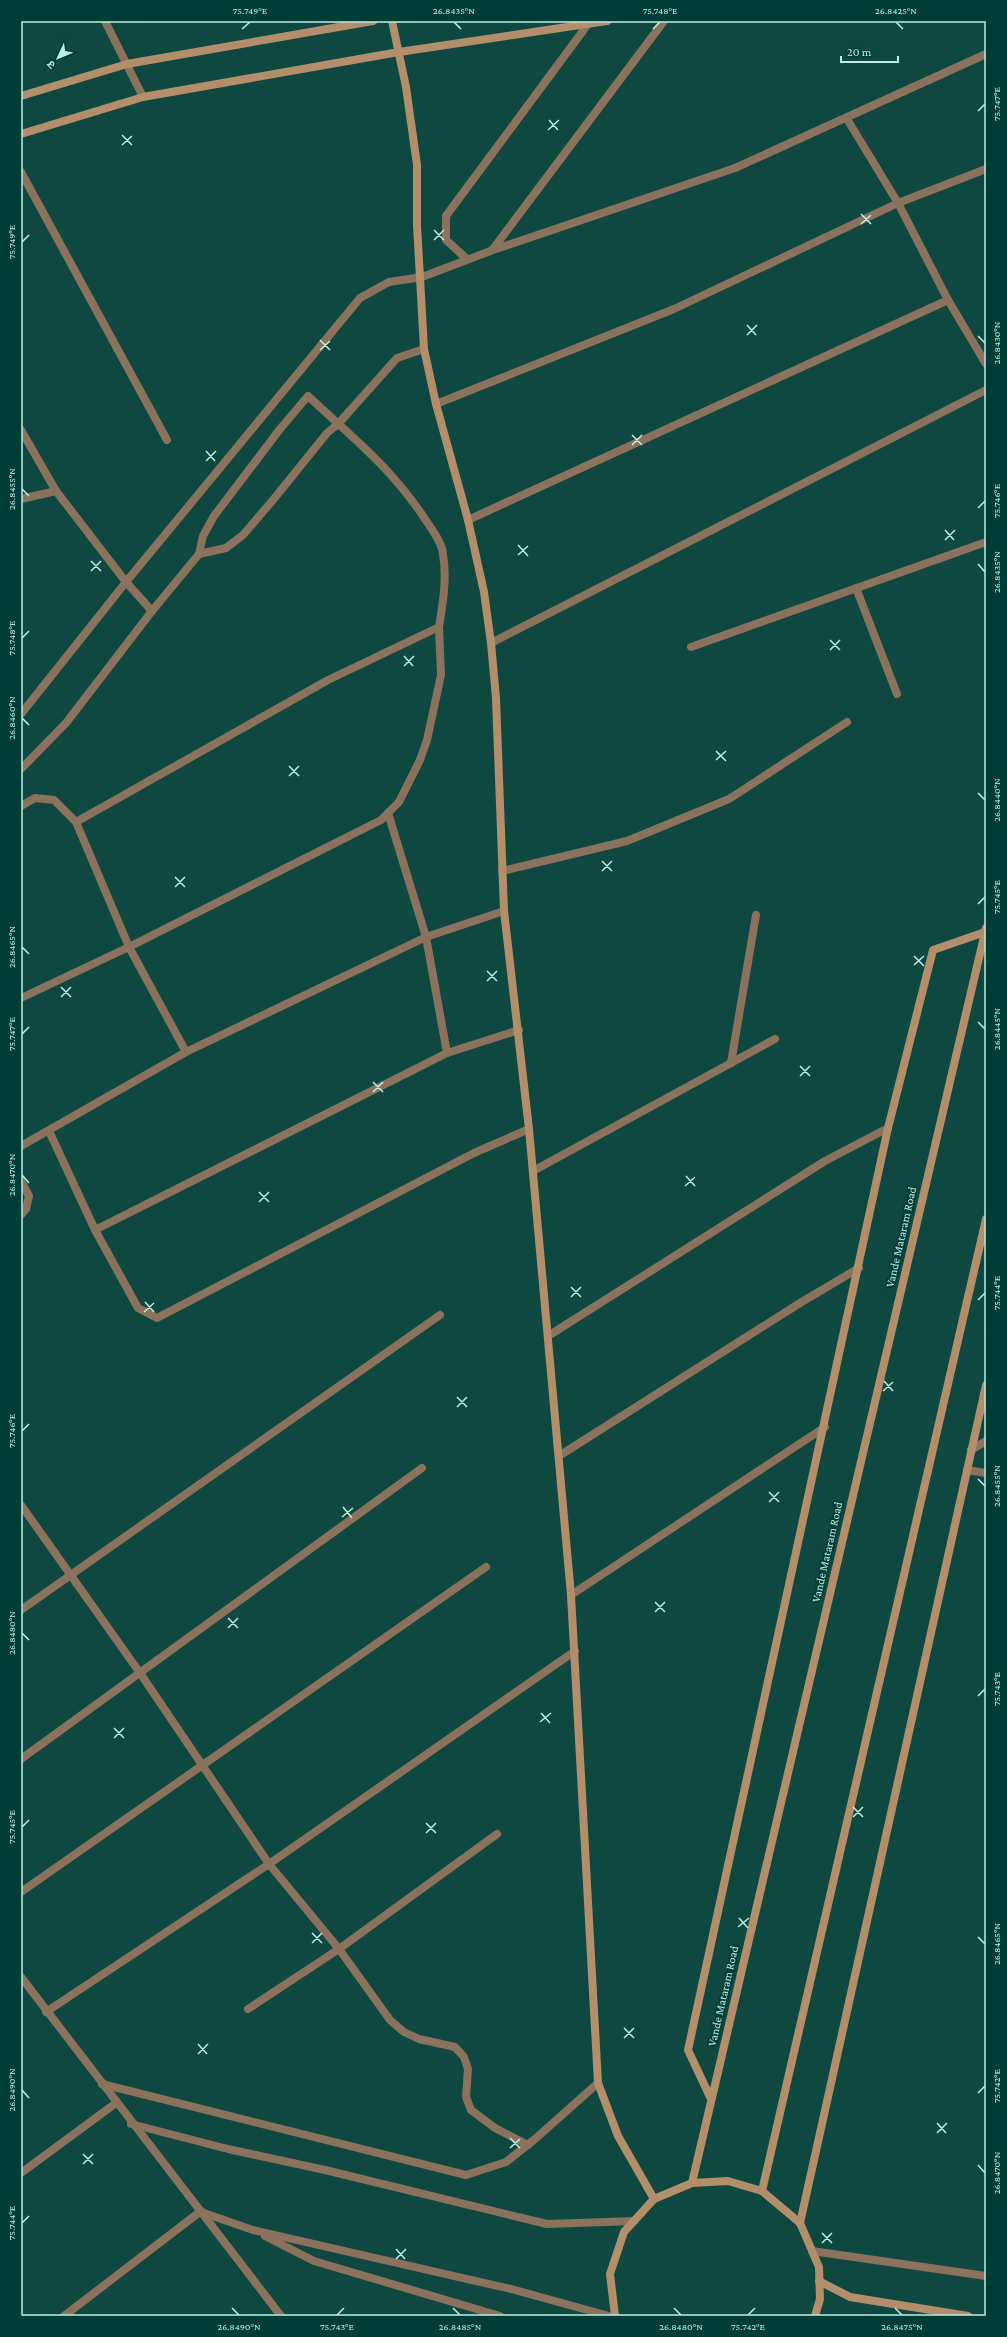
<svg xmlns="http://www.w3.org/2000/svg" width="1007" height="2337" font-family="'Crimson Pro','Noto Sans Devanagari',serif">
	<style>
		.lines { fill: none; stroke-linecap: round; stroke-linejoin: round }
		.lane { stroke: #8a725c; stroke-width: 8 }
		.street { stroke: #8a725c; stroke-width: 8 }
		.secondary { stroke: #b38e6b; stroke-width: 8 }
		.ticks { fill: none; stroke: #bfede6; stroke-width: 1.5 }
		.labels { text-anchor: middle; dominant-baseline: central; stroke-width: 4; stroke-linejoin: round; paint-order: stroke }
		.street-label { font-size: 12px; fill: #bfede6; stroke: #003d37 }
		.neatline { fill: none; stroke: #bfede6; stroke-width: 1.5 }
		.ticks-label { font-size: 10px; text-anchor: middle; fill: #bfede6 }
	</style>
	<rect width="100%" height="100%" fill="#0e4841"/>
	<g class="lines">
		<polyline class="lane" points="102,2084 466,2175 506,2162 535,2139 598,2083"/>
		<g class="street">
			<polyline points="105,21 143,97"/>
			<polyline points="21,172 167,440"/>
			<polyline points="493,249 664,21"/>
			<polyline points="467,259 446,240 446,216 588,24"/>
			<polyline points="948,300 986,364"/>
			<polyline points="436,404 674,309 898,203 986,169"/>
			<polyline points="21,430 56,491 21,499"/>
			<polyline points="56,491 126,582 152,611"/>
			<polyline points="468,520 948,300 898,203 847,119"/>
			<polyline points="856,588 897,694"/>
			<polyline points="491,643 986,390"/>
			<polyline points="691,647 986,542"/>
			<polyline points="21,714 126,582 360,298 389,282 422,277 493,250 735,168 986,54"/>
			<polyline points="21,769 66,723 152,611 199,554 226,548 243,535 273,500 327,433 338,424 397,358 424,349"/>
			<polyline points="21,806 35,798 54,800 76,822 129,947 186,1052"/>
			<polyline points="388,813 426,937 447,1053"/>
			<path d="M76 822 328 680 439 627C443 603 447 578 443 554 442 543 433 531 427 522 392 468 354 439 308 396L280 429 214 516 203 536 199 554"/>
			<polyline points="502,871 627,841 729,799 847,722"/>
			<polyline points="21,998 129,947 381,820 399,802 420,760 427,740 441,675 439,627"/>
			<polyline points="731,1063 756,915"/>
			<polyline points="49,1131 95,1230 138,1308 157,1318 474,1153 529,1129"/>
			<polyline points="21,1146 186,1052 426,937 504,911"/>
			<polyline points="533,1171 775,1039"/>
			<polyline points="21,1181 29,1196 26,1209 21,1215"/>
			<polyline points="95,1230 447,1053 519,1030"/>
			<polyline points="548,1336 825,1161 888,1128"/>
			<polyline points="971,1450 986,1441"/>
			<polyline points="559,1456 800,1303 859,1268"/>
			<polyline points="967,1470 986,1473"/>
			<polyline points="21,1505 140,1673 269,1864 339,1949 390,2020 404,2032 419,2039 455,2047 464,2057 468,2069 466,2097 471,2110 495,2128 528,2145"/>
			<polyline points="571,1595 825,1427"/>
			<polyline points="21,1610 440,1315"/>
			<polyline points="21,1759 422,1468"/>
			<polyline points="21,1892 486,1567"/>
			<polyline points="21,1977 281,2316"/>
			<polyline points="248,2009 339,1949 497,1834"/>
			<polyline points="46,2012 269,1864 575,1651"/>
			<polyline points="131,2124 228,2149 325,2170 547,2224 634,2221"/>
			<polyline points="21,2173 116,2103"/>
			<polyline points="201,2212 253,2230 511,2289 609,2316"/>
			<polyline points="265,2236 314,2261 500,2316"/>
			<polyline points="812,2251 986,2276"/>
			<polyline points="64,2316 201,2211"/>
		</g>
		<g class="secondary">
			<polyline points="392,21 406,87 417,165 417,225 424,349 436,404 468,520 484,592 491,643 496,698 504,911 529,1129 571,1595 598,2083 618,2136 654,2199"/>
			<polyline points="21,96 127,64 373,21"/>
			<polyline points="21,134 143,97 399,52 607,21"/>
			<polyline points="711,2099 688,2050 888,1128 933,950 985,932"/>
			<polyline points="692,2183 986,928"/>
			<polyline points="762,2191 986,1219"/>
			<polyline points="800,2223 986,1385"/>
			<polyline points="819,2281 850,2297 968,2316"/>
			<polyline points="615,2316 610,2274 624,2232 654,2199 692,2183 728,2181 762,2191 800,2223 819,2267 820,2299 815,2316"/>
		</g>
	</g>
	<path class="ticks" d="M454 22 461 29M896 22 903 29M242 29 250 22M653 29 660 22M978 111 985 104M549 120 558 130M548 130 559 120M122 135 132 145M122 145 132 136M861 214 871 224M861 224 871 215M434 230 444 240M434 240 444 230M22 242 29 235M747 325 756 335M747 335 757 325M978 336 985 343M320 340 330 350M320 350 330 341M632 435 642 445M632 445 642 435M206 451 215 461M206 461 216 451M22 489 29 496M978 508 985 501M945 530 954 540M945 540 955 530M518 545 528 556M518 555 528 546M91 561 101 571M978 564 985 572M91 571 101 561M22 638 29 631M830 640 840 650M830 650 840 640M404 656 413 666M404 666 414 656M22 718 29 725M716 751 726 761M716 760 726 751M289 766 299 776M289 776 299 766M978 793 985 800M602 861 612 871M602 871 612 861M175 877 185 887M175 887 185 877M978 904 985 897M22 947 29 954M914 956 924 966M914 965 924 956M487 971 497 981M487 981 497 971M61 987 71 997M61 997 71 987M978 1022 985 1029M22 1034 29 1027M800 1066 810 1076M800 1076 810 1066M373 1082 383 1092M373 1092 383 1082M22 1175 29 1183M686 1176 695 1186M685 1186 695 1177M259 1192 269 1202M259 1202 269 1192M571 1287 581 1297M571 1297 581 1287M978 1300 985 1293M145 1302 154 1312M144 1312 154 1303M884 1381 893 1391M883 1391 893 1382M457 1397 467 1407M457 1407 467 1397M22 1431 29 1424M978 1479 985 1486M769 1492 779 1502M769 1502 779 1492M343 1507 352 1518M342 1517 353 1508M655 1602 665 1612M655 1612 665 1602M228 1618 238 1628M228 1628 238 1618M22 1633 29 1640M978 1696 985 1689M541 1713 550 1723M540 1722 551 1713M114 1728 124 1738M114 1738 124 1728M853 1807 863 1817M853 1817 863 1807M426 1823 436 1833M22 1827 29 1820M426 1833 436 1823M739 1918 748 1928M738 1927 749 1918M312 1933 322 1943M978 1937 985 1944M312 1943 322 1933M624 2028 634 2038M624 2038 634 2028M198 2044 207 2054M198 2054 208 2044M22 2090 29 2098M978 2093 985 2086M937 2123 946 2133M937 2133 947 2123M510 2138 520 2148M510 2148 520 2139M83 2154 93 2164M83 2164 93 2154M978 2165 985 2173M22 2223 29 2216M822 2233 832 2243M822 2243 832 2233M396 2249 405 2259M396 2259 406 2249M232 2308 239 2315M453 2308 460 2315M674 2308 681 2315M895 2308 902 2315M337 2315 344 2308M748 2315 755 2308"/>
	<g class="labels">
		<g class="street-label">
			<text transform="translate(901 1237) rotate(-77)">Vande Mataram Road</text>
			<text transform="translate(827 1552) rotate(-77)">Vande Mataram Road</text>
			<text transform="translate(723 1996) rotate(-77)">Vande Mataram Road</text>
		</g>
	</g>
	<rect width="1007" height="2337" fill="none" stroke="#003d37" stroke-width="44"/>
	<g transform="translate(58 58) rotate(226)" stroke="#003d37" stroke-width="3" paint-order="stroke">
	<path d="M0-3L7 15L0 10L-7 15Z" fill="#bfede6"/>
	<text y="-6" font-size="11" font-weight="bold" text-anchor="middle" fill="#bfede6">उ</text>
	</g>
	<path d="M841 56v6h57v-6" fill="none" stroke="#bfede6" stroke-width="2"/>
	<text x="847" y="56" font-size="12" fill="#bfede6" stroke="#003d37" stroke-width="3" paint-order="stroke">20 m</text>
	<rect x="22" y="22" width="963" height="2293" class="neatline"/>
	<g class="ticks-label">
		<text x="250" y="14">75.749°E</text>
		<text x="454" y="14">26.8435°N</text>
		<text x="660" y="14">75.748°E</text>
		<text x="896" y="14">26.8425°N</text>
		<text transform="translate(996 104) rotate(-90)" y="4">75.747°E</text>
		<text transform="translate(11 242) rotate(-90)" y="4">75.749°E</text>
		<text transform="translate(996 343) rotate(-90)" y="4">26.8430°N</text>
		<text transform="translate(11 489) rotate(-90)" y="4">26.8455°N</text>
		<text transform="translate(996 501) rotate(-90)" y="4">75.746°E</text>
		<text transform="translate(996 572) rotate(-90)" y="4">26.8435°N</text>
		<text transform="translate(11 638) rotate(-90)" y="4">75.748°E</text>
		<text transform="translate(11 718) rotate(-90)" y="4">26.8460°N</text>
		<text transform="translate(996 800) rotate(-90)" y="4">26.8440°N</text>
		<text transform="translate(996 897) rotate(-90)" y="4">75.745°E</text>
		<text transform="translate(11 947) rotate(-90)" y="4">26.8465°N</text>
		<text transform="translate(996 1029) rotate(-90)" y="4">26.8445°N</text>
		<text transform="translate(11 1034) rotate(-90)" y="4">75.747°E</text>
		<text transform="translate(11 1175) rotate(-90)" y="4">26.8470°N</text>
		<text transform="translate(996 1293) rotate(-90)" y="4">75.744°E</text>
		<text transform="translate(11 1431) rotate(-90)" y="4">75.746°E</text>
		<text transform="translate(996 1486) rotate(-90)" y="4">26.8455°N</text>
		<text transform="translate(11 1633) rotate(-90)" y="4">26.8480°N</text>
		<text transform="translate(996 1689) rotate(-90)" y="4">75.743°E</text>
		<text transform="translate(11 1827) rotate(-90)" y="4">75.745°E</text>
		<text transform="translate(996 1944) rotate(-90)" y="4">26.8465°N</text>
		<text transform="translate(996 2086) rotate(-90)" y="4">75.742°E</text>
		<text transform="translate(11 2090) rotate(-90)" y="4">26.8490°N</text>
		<text transform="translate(996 2173) rotate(-90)" y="4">26.8470°N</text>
		<text transform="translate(11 2223) rotate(-90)" y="4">75.744°E</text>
		<text x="239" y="2330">26.8490°N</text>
		<text x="337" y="2330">75.743°E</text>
		<text x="460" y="2330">26.8485°N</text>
		<text x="681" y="2330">26.8480°N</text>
		<text x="748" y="2330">75.742°E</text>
		<text x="902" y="2330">26.8475°N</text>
	</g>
</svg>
